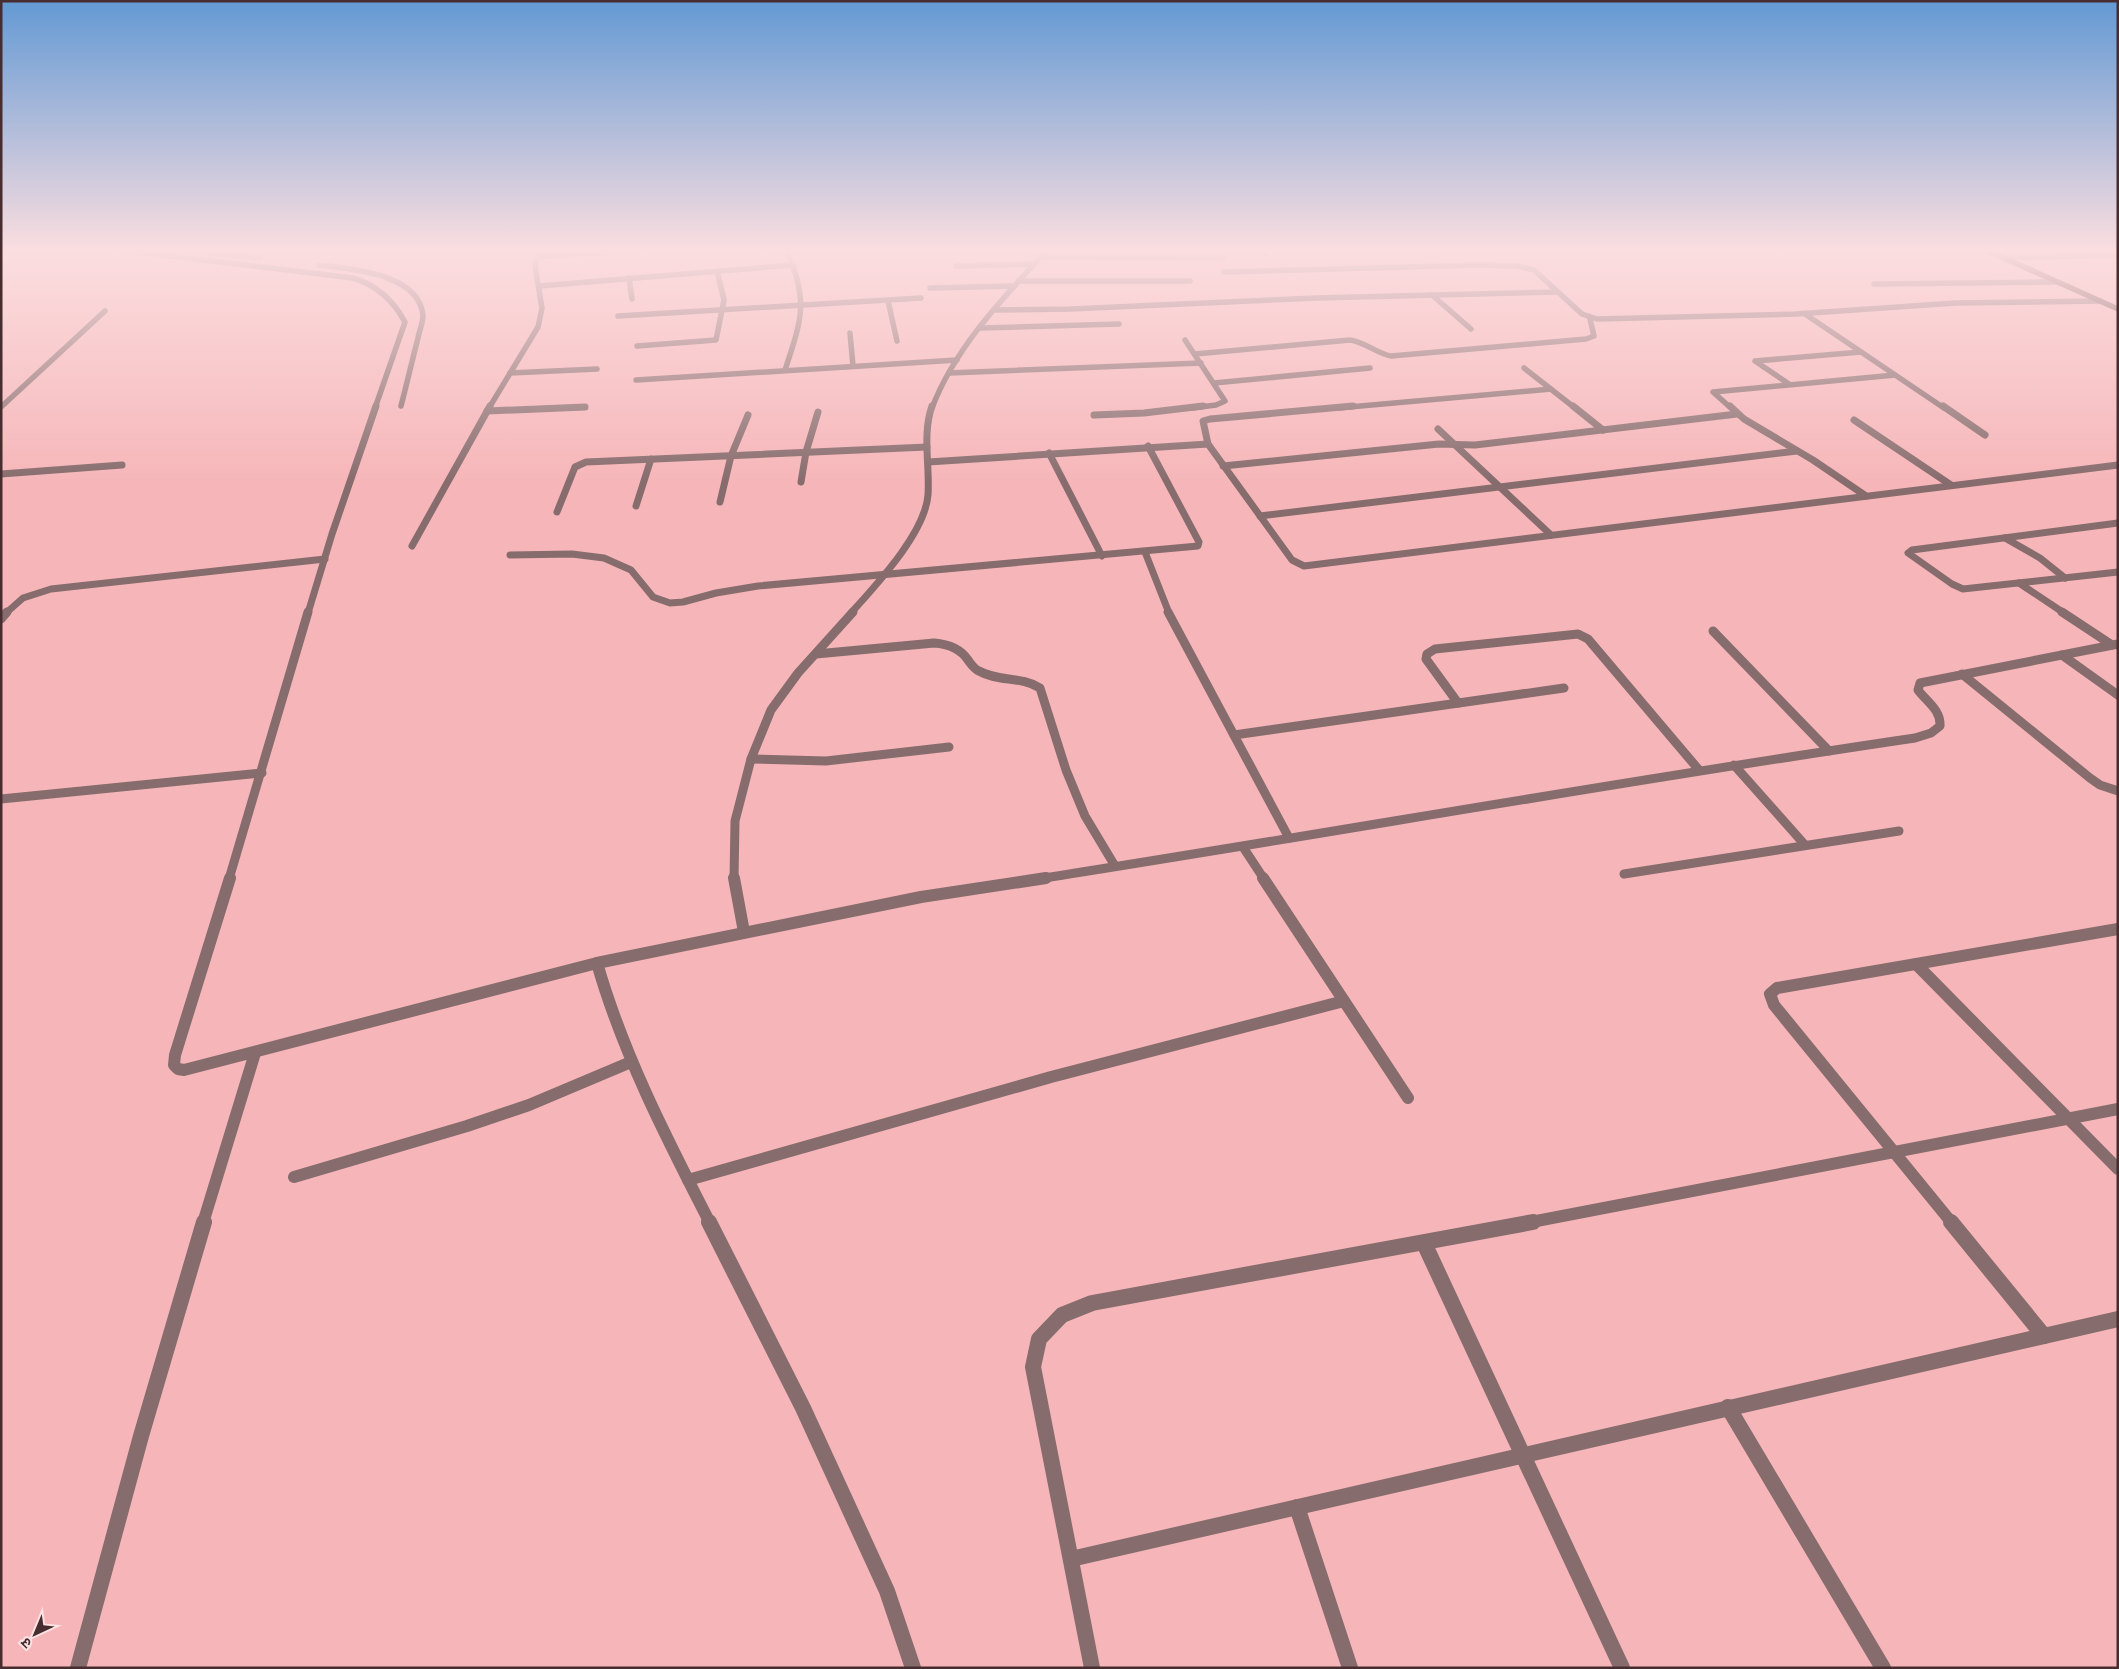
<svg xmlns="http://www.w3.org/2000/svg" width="2119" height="1669" font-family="Barlow,'Noto Sans Devanagari',sans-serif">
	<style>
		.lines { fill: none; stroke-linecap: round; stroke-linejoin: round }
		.lane { stroke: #876c6d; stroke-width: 5.5 }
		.street-far4 { stroke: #876c6d; stroke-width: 5.5 }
		.street-far3 { stroke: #876c6d; stroke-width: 7 }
		.street-far2 { stroke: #876c6d; stroke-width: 9 }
		.street-far1 { stroke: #876c6d; stroke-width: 12 }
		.street { stroke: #876c6d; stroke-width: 16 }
		.secondary { stroke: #654042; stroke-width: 5.5 }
	</style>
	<rect width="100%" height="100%" fill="#f6b6b9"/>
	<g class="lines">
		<polyline class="lane" points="1874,284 2055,282"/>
		<g class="street-far4">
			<path d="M112 249 353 278C377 285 393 300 405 322L375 408"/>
			<polyline points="177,249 260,258"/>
			<polyline points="1263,249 1265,254"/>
			<polyline points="536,257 654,249"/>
			<polyline points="1040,257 1224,258"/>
			<polyline points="2003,258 2118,255"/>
			<path d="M319 265C350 269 420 273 423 316 423 322 419 332 418 338 412 361 407 383 401 406"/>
			<polyline points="956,266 1033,264"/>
			<polyline points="1224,272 1478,265 1517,266 1534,270 1582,314 1597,319 1796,314 1955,303 2100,301"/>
			<polyline points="629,278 632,299"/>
			<polyline points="1019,281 1190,281"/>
			<polyline points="539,286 793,265"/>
			<polyline points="930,288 1014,286"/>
			<polyline points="1432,295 1471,329"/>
			<polyline points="888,301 897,341"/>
			<polyline points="996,310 1070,309 1316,298 1556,292"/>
			<polyline points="1805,314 1944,408"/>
			<polyline points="618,316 921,298"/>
			<polyline points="981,328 1119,324"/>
			<polyline points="850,333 853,366"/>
			<polyline points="1185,340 1225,401 1216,405 1192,408"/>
			<polyline points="637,346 716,340 724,300 717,271"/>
			<path d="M1195 354 1350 340C1365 342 1376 353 1391 356L1586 339 1594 336 1590 319"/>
			<polyline points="1524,368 1575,408"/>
			<path d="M785 370C802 319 809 300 786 249"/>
			<polyline points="510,373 597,369"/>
			<polyline points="949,373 1201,363"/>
			<polyline points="636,380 957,360"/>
			<polyline points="1214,383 1370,368"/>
			<polyline points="1789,384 1755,361 1861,352"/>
			<polyline points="1,407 105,311"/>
			<polyline points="489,408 538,327 542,308 535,266 538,249"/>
			<polyline points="568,408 585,407"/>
			<path d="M932 408C955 347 1005 296 1048 249"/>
			<polyline points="1338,408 1551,389"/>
			<polyline points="1731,408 1713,392 1895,375"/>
		</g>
		<g class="street-far3">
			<polyline points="1573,406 1603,430"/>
			<polyline points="1730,406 1744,419 1813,460 1866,496"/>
			<polyline points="1943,406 1985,435"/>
			<polyline points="487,411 585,407"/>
			<polyline points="1094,415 1144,413 1203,406"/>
			<polyline points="1854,420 1951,485"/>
			<polyline points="1438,429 1551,535"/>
			<polyline points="1208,444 1203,421 1210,419 1353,406"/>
			<polyline points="1049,453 1102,556"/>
			<polyline points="928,462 1208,444 1292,560 1304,566 2118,465"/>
			<polyline points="1223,466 1439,444 1475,445 1737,414"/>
			<polyline points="1,474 122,465"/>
			<polyline points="801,482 806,452 818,412"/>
			<polyline points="720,502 731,456 748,415"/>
			<polyline points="636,506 651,459"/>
			<polyline points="557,512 575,467 586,462 927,447"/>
			<polyline points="1260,516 1797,451"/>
			<polyline points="2118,523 1912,550 1908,553 1952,584 1963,589 2118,572"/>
			<polyline points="2005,538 2040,558 2065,578"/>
			<polyline points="412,546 490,406"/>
			<polyline points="1145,552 1169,613"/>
			<polyline points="510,555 572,554 604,558 631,570 653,597 670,603 683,602 716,593 758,586 1198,546 1199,542 1148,446"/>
			<polyline points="2019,583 2064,613"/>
			<polyline points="6,613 23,598 51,589 325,559"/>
			<polyline points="308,613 332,534 376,406"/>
			<path d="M851 613C877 584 925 533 928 495 930 466 922 434 932 406"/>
		</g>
		<g class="street-far2">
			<polyline points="1168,612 1289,838"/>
			<polyline points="2062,612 2112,645"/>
			<polyline points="1,619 7,612"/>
			<polyline points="1713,631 1829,751"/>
			<path d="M816 654 934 643C948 644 960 648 968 660 971 664 974 669 979 671 998 682 1021 676 1040 688L1066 770 1085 816 1115 866"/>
			<polyline points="2062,655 2118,695"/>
			<polyline points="1962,674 2090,778 2100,785 2118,791"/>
			<polyline points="1458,703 1426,659 1427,654 1435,649 1578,634 1588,639 1699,770"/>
			<polyline points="1234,735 1564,688"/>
			<polyline points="751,759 826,761 949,747"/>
			<polyline points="1734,765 1805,845"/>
			<polyline points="1,799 262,773"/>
			<polyline points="1243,847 1264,879"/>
			<polyline points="1624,874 1899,831"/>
			<polyline points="229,879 308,612"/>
			<polyline points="734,879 735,821 751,759 771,710 798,673 853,612"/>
			<path d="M1038 879C1331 833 1622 781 1915 738L1931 733 1940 726C1941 710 1927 702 1918 690L1920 683 2118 644"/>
		</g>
		<g class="street-far1">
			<polyline points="230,878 175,1055 174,1065 178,1069 184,1070 597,963 921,897 1046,878"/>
			<polyline points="734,878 744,932"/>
			<polyline points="1263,878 1408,1098"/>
			<path d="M597 963C623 1054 667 1139 710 1223"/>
			<polyline points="1916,964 2118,1169"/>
			<polyline points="294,1177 467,1126 529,1105 631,1062"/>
			<polyline points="688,1180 1051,1077 1344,1001"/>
			<polyline points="203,1223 255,1053"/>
			<polyline points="1526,1223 2118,1109"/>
			<polyline points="1952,1223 1774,1005 1770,994 1777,988 2118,929"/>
		</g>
		<g class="street">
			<polyline points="709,1222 803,1408 887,1591 913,1668"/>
			<polyline points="1951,1222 2044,1336"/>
			<polyline points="1424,1243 1622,1668"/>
			<polyline points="1728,1407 1883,1668"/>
			<polyline points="1297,1507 1350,1668"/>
			<polyline points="1071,1559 2118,1319"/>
			<polyline points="78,1668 141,1436 204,1222"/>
			<polyline points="1092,1668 1033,1367 1039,1339 1062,1315 1092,1303 1533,1222"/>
		</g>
		<polyline class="secondary" points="1984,249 2118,309"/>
	</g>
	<linearGradient id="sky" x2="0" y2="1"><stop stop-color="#6399d4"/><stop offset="0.52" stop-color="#fbdee0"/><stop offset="1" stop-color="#fbdee0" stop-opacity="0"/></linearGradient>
	<rect width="2119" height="482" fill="url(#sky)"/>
	<rect width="2119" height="1669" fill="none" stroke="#472d2f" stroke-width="5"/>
	<g transform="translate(35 1634) rotate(224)" stroke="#fde2e3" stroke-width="4" paint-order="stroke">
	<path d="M0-4L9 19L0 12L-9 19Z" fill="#472d2f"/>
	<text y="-8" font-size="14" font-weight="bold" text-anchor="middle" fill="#472d2f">उ</text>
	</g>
</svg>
